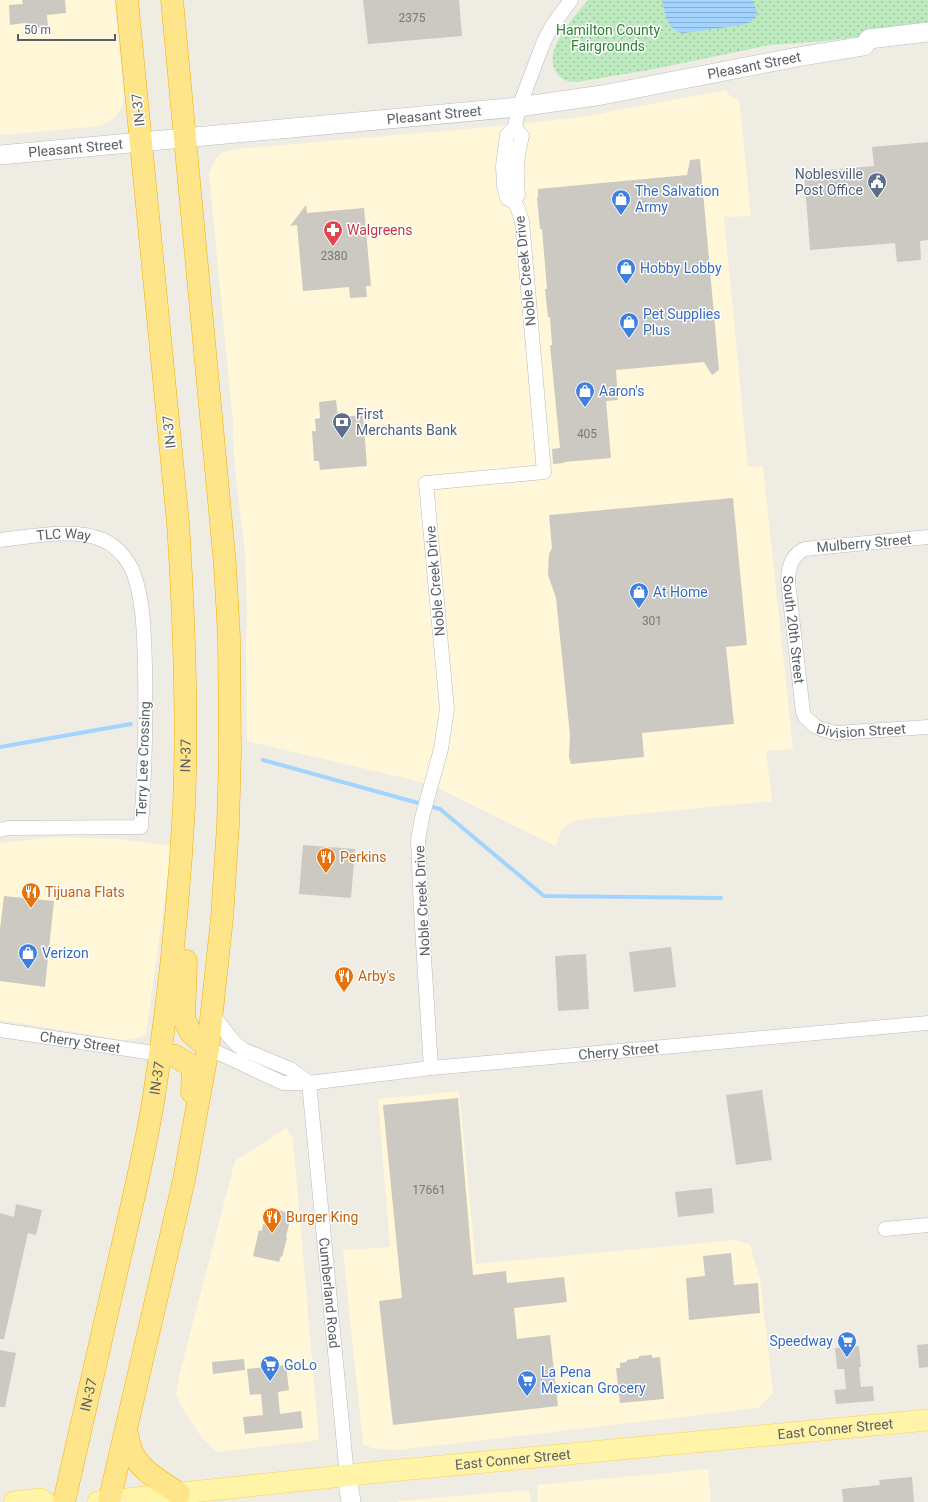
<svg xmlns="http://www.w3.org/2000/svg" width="928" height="1502" font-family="Roboto,sans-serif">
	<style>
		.commercial { fill: #fff7d7 }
		.park { fill: url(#park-dots) }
		.water { fill: url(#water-rules) }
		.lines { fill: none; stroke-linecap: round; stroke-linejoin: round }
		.stream { stroke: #a2d4ff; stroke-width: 4 }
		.building { fill: #ccc9c2 }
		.street-casing { stroke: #b8bbc0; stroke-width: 15 }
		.secondary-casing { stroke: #b8bcc2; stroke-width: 20 }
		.primary-casing { stroke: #fcd14e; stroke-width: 22 }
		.highway-casing { stroke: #f1ae00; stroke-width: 23 }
		.street { stroke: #fff; stroke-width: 14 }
		.secondary { stroke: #fff; stroke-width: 19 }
		.primary { stroke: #fff4a7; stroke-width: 21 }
		.highway { stroke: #ffe589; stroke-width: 22 }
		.labels { text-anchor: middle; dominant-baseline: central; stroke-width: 3; stroke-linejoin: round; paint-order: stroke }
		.number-label { font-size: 12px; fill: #777a7c }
		.park-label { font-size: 14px; fill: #2d8233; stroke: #fff }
		.street-label { font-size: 14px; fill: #5b5f65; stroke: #fff }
		.service-label { font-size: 14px; fill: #4e5e75; stroke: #fff; text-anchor: end }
		.shop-label { font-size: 14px; fill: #366cbe; stroke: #fff; text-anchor: start }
		.health-label { font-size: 14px; fill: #be3a42; stroke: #fff; text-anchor: start }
		.food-label { font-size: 14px; fill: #c56008; stroke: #fff; text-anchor: start }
	</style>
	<defs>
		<pattern id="park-dots" width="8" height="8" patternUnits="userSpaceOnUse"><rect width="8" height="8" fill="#bde9be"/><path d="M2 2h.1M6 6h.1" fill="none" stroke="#9dc09e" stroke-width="1.8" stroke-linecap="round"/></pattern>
		<pattern id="water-rules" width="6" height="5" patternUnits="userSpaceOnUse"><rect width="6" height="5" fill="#a2d4ff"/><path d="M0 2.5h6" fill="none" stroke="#87afd2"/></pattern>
	</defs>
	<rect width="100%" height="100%" fill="#efede3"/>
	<g class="commercial">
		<polygon points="0,0 114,0 124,96 123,104 118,113 113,119 101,126 0,135"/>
		<polygon points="726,90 729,95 737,99 740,105 751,216 724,217 748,467 763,466 793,749 766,751 772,801 576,820 562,829 555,846 438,788 417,781 247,741 246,647 247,610 245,552 235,470 233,438 233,421 209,175 212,166 218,156 222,153 236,149 490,127 581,117"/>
		<polygon points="56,837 118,839 172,846 146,1034 135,1039 124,1040 0,1020 0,843"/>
		<polygon points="459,1091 476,1264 736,1240 750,1245 760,1279 773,1393 758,1408 398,1450 372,1448 363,1444 343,1250 390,1247 378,1099"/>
		<polygon points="286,1128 293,1138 319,1440 217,1452 202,1438 181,1406 176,1394 179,1376 235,1161"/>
		<polygon points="708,1469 711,1502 538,1502 537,1485"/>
		<polygon points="529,1490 531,1502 398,1502 399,1501"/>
	</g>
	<path class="park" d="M588 0H928V28L825 41 770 45 649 70 577 82C568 82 561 80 556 72 542 50 575 16 588 0Z"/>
	<path class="water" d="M662 0H752L757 11 756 17 750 22 742 25 683 33C667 31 665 13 662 0Z"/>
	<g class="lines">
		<g class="stream">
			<polyline points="0,747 131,724"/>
			<polyline points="263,760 440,809 544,896 721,898"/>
		</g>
	</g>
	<g class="building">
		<polygon points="22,0 65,0 66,13 47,15 48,27 26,29 25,23 10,25 9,5 23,4"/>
		<polygon points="363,0 459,0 462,36 368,44"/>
		<polygon points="928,142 928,240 920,241 921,260 897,262 895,243 810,250 804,172 874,166 872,147"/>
		<polygon points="700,159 719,370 712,375 704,362 616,370 618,400 606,401 611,458 564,462 564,463 553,464 552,449 560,448 550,345 552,345 550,317 548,317 545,289 547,289 542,229 540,229 537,198 538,197 538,189 687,175 690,160"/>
		<polygon points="306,205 307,213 364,208 371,286 366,286 367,297 350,298 349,287 303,291 297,225 290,226"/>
		<polygon points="336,400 338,417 363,415 367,466 320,470 319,461 314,461 312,431 316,431 315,419 320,418 319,402"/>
		<polygon points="733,498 747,645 726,647 734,724 642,733 644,757 571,764 569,757 570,735 556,598 548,575 549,554 552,548 549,515"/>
		<polygon points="303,845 355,849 351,898 299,894"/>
		<polygon points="4,896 54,901 45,987 0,981 0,929"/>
		<polygon points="671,947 676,987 634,992 629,952"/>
		<polygon points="586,954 589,1009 558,1011 555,956"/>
		<polygon points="762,1090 772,1160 736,1165 726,1095"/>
		<polygon points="458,1098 473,1275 506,1271 507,1283 564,1277 567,1302 514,1308 517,1339 550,1335 558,1406 393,1425 379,1301 402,1298 383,1105"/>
		<polygon points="712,1188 714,1213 678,1217 675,1192"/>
		<polygon points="16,1204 42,1210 36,1235 28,1233 4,1339 0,1339 0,1213 14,1217"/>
		<polygon points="271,1208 289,1213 287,1219 290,1220 286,1237 287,1238 282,1257 281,1256 279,1262 253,1256 259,1230 262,1231 263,1224 267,1225"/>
		<polygon points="731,1253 734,1285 758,1283 760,1313 689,1320 686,1278 705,1276 703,1256"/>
		<polygon points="928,1344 928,1367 919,1368 917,1345"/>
		<polygon points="859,1346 861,1367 859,1367 861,1387 873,1386 874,1401 836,1404 834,1390 846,1389 844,1369 837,1369 835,1348"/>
		<polygon points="0,1350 16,1353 5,1407 0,1407"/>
		<polygon points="652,1355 652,1358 660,1357 664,1399 620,1403 616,1368 620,1368 620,1363 627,1362 627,1360 639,1358 639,1356"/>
		<polygon points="244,1359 245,1370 213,1374 212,1362"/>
		<polygon points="286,1365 289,1390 278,1392 280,1414 301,1411 303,1428 245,1434 243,1417 263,1415 261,1394 250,1395 247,1369"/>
		<polygon points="912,1477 914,1502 843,1502 842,1489 880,1485 879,1480"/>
	</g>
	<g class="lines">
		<defs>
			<g id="street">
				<path d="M515 127 522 136C516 159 516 172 518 195L514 202 507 198 504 186 503 166 507 135 515 127 519 107 544 41 552 26 571 0"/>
				<path id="s1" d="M928 537 805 549C791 555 788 569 788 582L803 712 805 717 815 726 821 729 836 733 928 727"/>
				<path id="s2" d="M0 540C31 537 73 527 103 540 119 547 132 564 136 581 144 608 144 638 145 666 146 720 145 773 141 827L8 828 0 830"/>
				<polyline points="212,1013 229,1036 237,1045 244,1050 290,1069 309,1083"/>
				<path id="s3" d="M0 1030 160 1054"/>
				<path id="s4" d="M208 1048 283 1083H309L431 1068 928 1023"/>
				<polyline points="431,1068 421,910 418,840 422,818 441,749 447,709 426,483 544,472 522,221 518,209 514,202"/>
				<path id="s5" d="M309 1083 347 1476"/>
				<polyline points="885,1229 928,1225"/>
			</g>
			<g id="secondary">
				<path id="s6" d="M0 155 519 107 602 95 797 57 864 46 869 39 928 32"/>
				<polyline points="347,1476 351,1502"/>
			</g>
			<g id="primary">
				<polyline points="14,1502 40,1499 45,1502"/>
				<path id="s7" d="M98 1502 379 1472 928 1420"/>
			</g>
			<g id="highway">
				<polyline points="186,961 184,1019 191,1033 208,1048"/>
				<polyline points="160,1054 175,1056 193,1067 192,1092"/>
				<path d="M126 1430C128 1437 129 1445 132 1452 141 1472 162 1481 179 1494"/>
				<path id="s8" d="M64 1502C81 1426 99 1350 116 1274 129 1217 143 1161 153 1103 168 1005 179 906 184 806 188 712 184 617 178 523L127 0"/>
				<polyline points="109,1502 184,1180 208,1048 222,918 228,825 230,754 229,637 225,565 172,0"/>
			</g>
		</defs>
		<use href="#street" class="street-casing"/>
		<use href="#secondary" class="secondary-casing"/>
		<use href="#primary" class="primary-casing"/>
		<use href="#highway" class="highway-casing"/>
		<use href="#street" class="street"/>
		<use href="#secondary" class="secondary"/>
		<use href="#primary" class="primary"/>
		<use href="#highway" class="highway"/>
	</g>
	<defs>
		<symbol id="civic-pin" viewBox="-11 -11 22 30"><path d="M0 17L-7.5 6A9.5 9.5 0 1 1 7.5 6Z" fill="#5c6f8a" stroke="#fff"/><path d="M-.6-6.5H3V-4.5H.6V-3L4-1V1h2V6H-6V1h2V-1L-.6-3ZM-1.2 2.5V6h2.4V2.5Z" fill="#fff"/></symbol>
		<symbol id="shop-pin" viewBox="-11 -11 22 30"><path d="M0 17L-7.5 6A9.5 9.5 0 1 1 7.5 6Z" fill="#3f7fe0" stroke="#fff"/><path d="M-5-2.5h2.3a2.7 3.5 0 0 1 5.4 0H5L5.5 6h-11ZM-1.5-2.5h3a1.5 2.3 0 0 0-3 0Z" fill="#fff"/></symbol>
		<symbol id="pharmacy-pin" viewBox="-11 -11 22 30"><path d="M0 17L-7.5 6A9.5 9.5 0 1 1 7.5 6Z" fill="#e0444e" stroke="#fff"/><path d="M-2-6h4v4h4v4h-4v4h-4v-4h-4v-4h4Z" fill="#fff"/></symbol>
		<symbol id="bank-pin" viewBox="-11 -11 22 30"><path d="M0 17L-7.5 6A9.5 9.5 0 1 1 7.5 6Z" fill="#5c6f8a" stroke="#fff"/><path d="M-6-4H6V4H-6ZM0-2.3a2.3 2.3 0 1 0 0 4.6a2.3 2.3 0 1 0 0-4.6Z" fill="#fff"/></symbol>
		<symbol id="restaurant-pin" viewBox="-11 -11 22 30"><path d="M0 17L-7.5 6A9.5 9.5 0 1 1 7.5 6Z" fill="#e8710a" stroke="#fff"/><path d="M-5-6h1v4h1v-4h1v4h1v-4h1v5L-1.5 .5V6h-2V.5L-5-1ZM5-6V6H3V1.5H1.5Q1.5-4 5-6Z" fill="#fff"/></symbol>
		<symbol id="supermarket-pin" viewBox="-11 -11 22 30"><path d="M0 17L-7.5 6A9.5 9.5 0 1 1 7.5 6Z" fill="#3f7fe0" stroke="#fff"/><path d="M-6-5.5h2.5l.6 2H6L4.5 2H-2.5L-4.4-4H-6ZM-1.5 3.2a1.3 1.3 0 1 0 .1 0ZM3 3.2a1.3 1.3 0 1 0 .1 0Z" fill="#fff"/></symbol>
	</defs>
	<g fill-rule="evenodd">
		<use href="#civic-pin" x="866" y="171" width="22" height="30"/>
		<use href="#shop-pin" x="610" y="188" width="22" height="30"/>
		<use href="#pharmacy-pin" x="322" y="219" width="22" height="30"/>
		<use href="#shop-pin" x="615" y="257" width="22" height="30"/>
		<use href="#shop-pin" x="618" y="311" width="22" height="30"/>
		<use href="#shop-pin" x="574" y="380" width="22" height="30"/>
		<use href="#bank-pin" x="331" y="411" width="22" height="30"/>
		<use href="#shop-pin" x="628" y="581" width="22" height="30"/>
		<use href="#restaurant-pin" x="315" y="846" width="22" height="30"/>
		<use href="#restaurant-pin" x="20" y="881" width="22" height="30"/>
		<use href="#shop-pin" x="17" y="942" width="22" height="30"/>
		<use href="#restaurant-pin" x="333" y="965" width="22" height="30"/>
		<use href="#restaurant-pin" x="261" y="1206" width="22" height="30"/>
		<use href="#supermarket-pin" x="836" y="1330" width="22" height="30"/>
		<use href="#supermarket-pin" x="259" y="1354" width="22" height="30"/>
		<use href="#supermarket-pin" x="516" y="1369" width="22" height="30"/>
	</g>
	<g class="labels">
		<g class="number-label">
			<text x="412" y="18">2375</text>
			<text x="334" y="256">2380</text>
			<text x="587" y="434">405</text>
			<text x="652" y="621">301</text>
			<text x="429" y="1190">17661</text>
		</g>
		<g class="park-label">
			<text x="608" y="30">Hamilton County<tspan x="608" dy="16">Fairgrounds</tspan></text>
		</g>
		<g class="street-label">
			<text stroke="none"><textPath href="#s6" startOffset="760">Pleasant Street</textPath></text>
			<text transform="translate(138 110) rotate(-96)">IN-37</text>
			<text stroke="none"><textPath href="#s6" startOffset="436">Pleasant Street</textPath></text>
			<text stroke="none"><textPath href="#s6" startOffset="76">Pleasant Street</textPath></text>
			<text transform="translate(525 271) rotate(-96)">Noble Creek Drive</text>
			<text transform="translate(169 432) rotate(-96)">IN-37</text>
			<text stroke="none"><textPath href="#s2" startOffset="64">TLC Way</textPath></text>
			<text transform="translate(864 543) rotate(-5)">Mulberry Street</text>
			<text transform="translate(435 581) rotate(-95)">Noble Creek Drive</text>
			<text stroke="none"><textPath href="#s1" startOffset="211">South 20th Street</textPath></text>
			<text stroke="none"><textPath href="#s1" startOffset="360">Division Street</textPath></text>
			<text stroke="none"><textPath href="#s8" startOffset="758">IN-37</textPath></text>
			<text transform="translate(143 759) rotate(-88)">Terry Lee Crossing</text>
			<text transform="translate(422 901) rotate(-93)">Noble Creek Drive</text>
			<text stroke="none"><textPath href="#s3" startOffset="81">Cherry Street</textPath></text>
			<text stroke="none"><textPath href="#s4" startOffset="420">Cherry Street</textPath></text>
			<text stroke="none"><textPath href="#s8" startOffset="434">IN-37</textPath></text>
			<text stroke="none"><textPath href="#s5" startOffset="211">Cumberland Road</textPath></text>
			<text stroke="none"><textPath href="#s8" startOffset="110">IN-37</textPath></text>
			<text stroke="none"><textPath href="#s7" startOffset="741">East Conner Street</textPath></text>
			<text stroke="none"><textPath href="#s7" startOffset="417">East Conner Street</textPath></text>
		</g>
		<g class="service-label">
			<text x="863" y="174">Noblesville<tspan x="863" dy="16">Post Office</tspan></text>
			<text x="356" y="414" text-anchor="start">First<tspan x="356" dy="16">Merchants Bank</tspan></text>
		</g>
		<g class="shop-label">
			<text x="635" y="191">The Salvation<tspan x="635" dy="16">Army</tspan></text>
			<text x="640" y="268">Hobby Lobby</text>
			<text x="643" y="314">Pet Supplies<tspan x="643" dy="16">Plus</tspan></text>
			<text x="599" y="391">Aaron's</text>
			<text x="653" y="592">At Home</text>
			<text x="42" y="953">Verizon</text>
			<text x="833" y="1341" text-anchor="end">Speedway</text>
			<text x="284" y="1365">GoLo</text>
			<text x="541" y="1372">La Pena<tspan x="541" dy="16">Mexican Grocery</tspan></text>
		</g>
		<g class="health-label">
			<text x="347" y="230">Walgreens</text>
		</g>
		<g class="food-label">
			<text x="340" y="857">Perkins</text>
			<text x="45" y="892">Tijuana Flats</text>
			<text x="358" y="976">Arby's</text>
			<text x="286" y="1217">Burger King</text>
		</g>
	</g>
	<path d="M18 34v6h97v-6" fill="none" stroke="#5b5f65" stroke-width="2"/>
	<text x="24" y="34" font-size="12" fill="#5b5f65" stroke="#ffffff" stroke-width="3" paint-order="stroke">50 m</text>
</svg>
